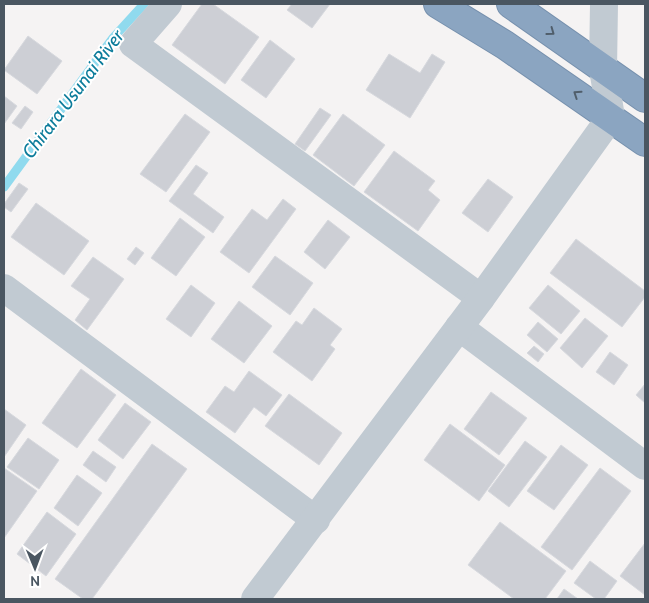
<svg xmlns="http://www.w3.org/2000/svg" width="649" height="603" font-family="Cabin,sans-serif">
	<style>
		.lines { fill: none; stroke-linecap: round; stroke-linejoin: round }
		.stream { stroke: #90daee; stroke-width: 9 }
		.building { fill: #cdcfd5; stroke: #d7d9de }
		.highway-casing { stroke: #7690ad; stroke-width: 30 }
		.minor { stroke: #c1cad2; stroke-width: 28 }
		.highway { stroke: #8ba5c1; stroke-width: 28 }
		.oneway { stroke: #505e6b }
		.labels { text-anchor: middle; dominant-baseline: central; stroke-width: 4; stroke-linejoin: round; paint-order: stroke }
		.water-label { font-size: 19px; font-style: italic; fill: #0c7c9b; stroke: #fff }
	</style>
	<rect width="100%" height="100%" fill="#f5f3f3"/>
	<g class="lines">
		<polyline class="stream" points="4,187 113,38 144,4"/>
	</g>
	<g class="building">
		<polygon points="202,4 213,4 259,37 225,84 172,45"/>
		<polygon points="292,4 330,4 312,28 287,10"/>
		<polygon points="28,36 62,61 37,94 4,70"/>
		<polygon points="270,40 295,59 266,98 241,80"/>
		<polygon points="389,54 420,73 432,54 445,62 410,118 366,90"/>
		<polygon points="4,96 17,106 4,124"/>
		<polygon points="25,106 33,112 21,129 12,123"/>
		<polygon points="320,108 331,115 305,151 295,144"/>
		<polygon points="185,114 210,132 166,192 140,174"/>
		<polygon points="343,114 385,145 354,186 313,155"/>
		<polygon points="394,151 435,181 428,190 440,200 418,231 364,192"/>
		<polygon points="196,165 208,173 193,194 224,217 213,233 169,201"/>
		<polygon points="488,179 513,197 488,232 462,213"/>
		<polygon points="19,183 28,189 11,212 4,207 4,204"/>
		<polygon points="283,199 296,209 249,273 220,252 252,209 267,220"/>
		<polygon points="36,203 89,241 64,275 11,237"/>
		<polygon points="180,218 205,237 176,276 151,258"/>
		<polygon points="328,220 350,237 325,269 304,252"/>
		<polygon points="576,239 645,291 645,297 622,327 550,273"/>
		<polygon points="136,247 144,253 135,265 127,259"/>
		<polygon points="275,256 313,283 290,315 252,287"/>
		<polygon points="93,257 124,279 87,330 75,320 90,299 71,286"/>
		<polygon points="191,285 215,303 191,337 166,319"/>
		<polygon points="548,285 580,311 561,334 529,308"/>
		<polygon points="239,301 272,326 244,363 211,339"/>
		<polygon points="314,308 342,329 330,345 335,349 312,381 273,352 296,321 302,325"/>
		<polygon points="585,318 608,336 582,368 560,348"/>
		<polygon points="538,322 558,339 547,352 527,335"/>
		<polygon points="534,346 544,354 538,362 527,353"/>
		<polygon points="610,352 628,365 614,385 596,372"/>
		<polygon points="81,369 116,395 77,448 42,423"/>
		<polygon points="249,371 282,395 266,416 254,407 235,433 206,412 225,386 234,392"/>
		<polygon points="645,384 645,403 636,395"/>
		<polygon points="491,392 527,418 499,455 464,429"/>
		<polygon points="289,394 342,433 319,465 265,426"/>
		<polygon points="125,403 151,422 123,459 98,440"/>
		<polygon points="4,409 26,425 4,457"/>
		<polygon points="450,424 505,465 479,501 424,460"/>
		<polygon points="28,438 59,460 39,489 7,467"/>
		<polygon points="525,441 547,457 509,507 488,491"/>
		<polygon points="152,444 187,469 92,599 83,599 55,579"/>
		<polygon points="561,445 588,465 554,510 527,491"/>
		<polygon points="93,451 116,467 106,482 83,465"/>
		<polygon points="4,468 37,491 4,538"/>
		<polygon points="600,468 631,491 572,570 541,547"/>
		<polygon points="77,475 102,493 78,526 54,508"/>
		<polygon points="47,512 76,534 46,576 17,554"/>
		<polygon points="500,522 566,571 545,599 514,599 468,565"/>
		<polygon points="645,543 645,595 620,576"/>
		<polygon points="590,561 617,581 604,599 596,599 574,583"/>
		<polygon points="564,589 578,599 557,599"/>
	</g>
	<g class="lines">
		<defs>
			<g id="highway">
				<polyline points="438,4 505,45 645,142"/>
				<polyline points="511,4 645,98"/>
			</g>
		</defs>
		<use href="#highway" class="highway-casing"/>
		<g class="minor">
			<polyline points="168,4 133,44 481,298"/>
			<polyline points="4,288 316,520"/>
			<polyline points="459,327 645,466"/>
			<polyline points="255,599 481,298 611,117 603,69 604,4"/>
		</g>
		<use href="#highway" class="highway"/>
	</g>
	<defs><path id="oneway-chevron" d="M-2-3.5L2.5 0L-2 3.5" fill="none" stroke-width="1.6" stroke-linecap="round" stroke-linejoin="round" transform="scale(1.25)"/></defs>
	<g class="oneway">
		<use href="#oneway-chevron" transform="translate(551 32) rotate(36)"/>
		<use href="#oneway-chevron" transform="translate(577 94) rotate(-146)"/>
	</g>
	<g class="labels">
		<g class="water-label">
			<text transform="translate(73 94) rotate(-53)">Chirara Usunai River</text>
		</g>
	</g>
	<rect width="649" height="603" fill="none" stroke="#4a5661" stroke-width="10"/>
	<g transform="translate(35 568) rotate(179)" stroke="#ffffff" stroke-width="4" paint-order="stroke">
	<path d="M0-4L9 19L0 12L-9 19Z" fill="#4a5661"/>
	<text y="-8" font-size="14" font-weight="bold" text-anchor="middle" fill="#4a5661">N</text>
	</g>
</svg>
